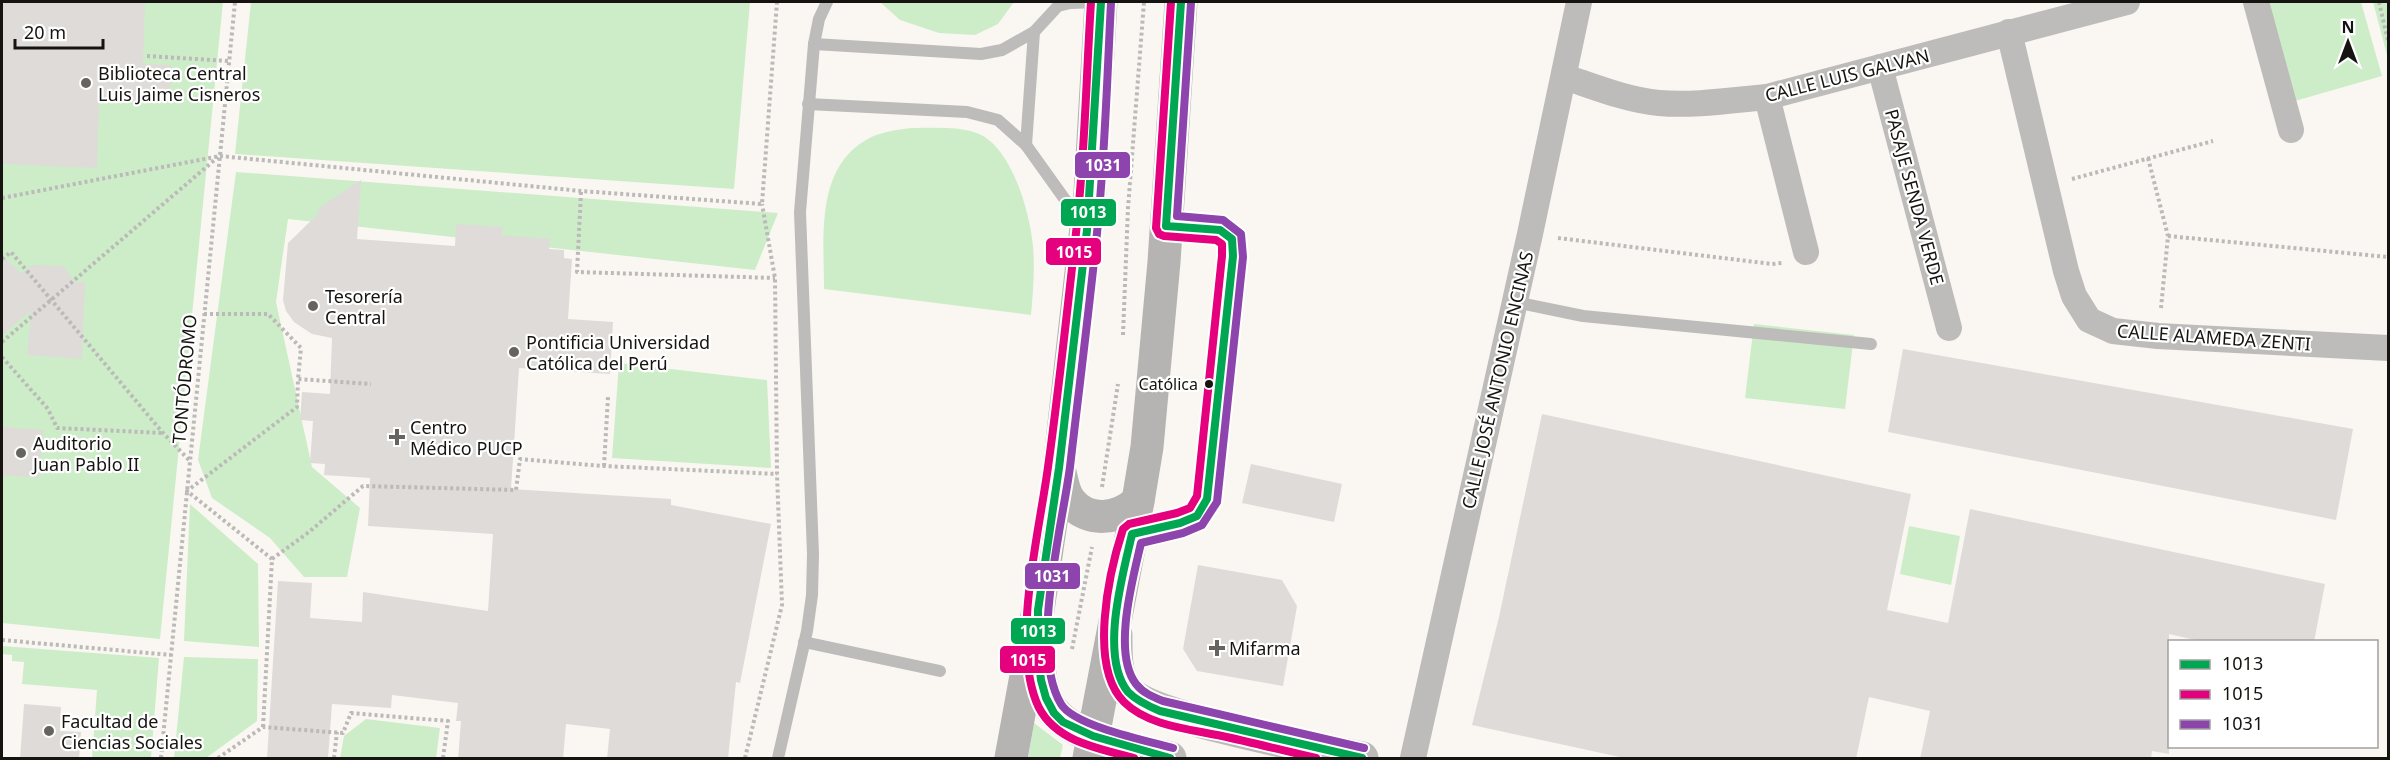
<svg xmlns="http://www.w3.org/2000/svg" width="2390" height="760" font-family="'Noto Sans',sans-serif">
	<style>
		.green { fill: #cdedc9 }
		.building { fill: #dedbd9 }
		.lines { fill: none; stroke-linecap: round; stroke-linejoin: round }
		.path { stroke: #bbbab8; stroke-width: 4; stroke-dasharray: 3 3; stroke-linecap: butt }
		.lane { stroke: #bebbbb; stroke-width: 12 }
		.street { stroke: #bebbbb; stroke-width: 26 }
		.secondary { stroke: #bdbbba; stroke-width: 33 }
		.primary { stroke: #b6b4b2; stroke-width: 33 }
		.bus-1-casing { stroke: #fff; stroke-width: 12 }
		.bus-2-casing { stroke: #fff; stroke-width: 12 }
		.bus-3-casing { stroke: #fff; stroke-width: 12 }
		.bus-1 { stroke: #00a651; stroke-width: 8 }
		.bus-2 { stroke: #e5007d; stroke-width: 8 }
		.bus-3 { stroke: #8e44ad; stroke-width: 8 }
		.poi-dot { fill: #666360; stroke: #fff; stroke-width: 2 }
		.bus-dot { fill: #161411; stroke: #fff; stroke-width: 2 }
		.labels { text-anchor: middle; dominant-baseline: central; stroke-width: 4.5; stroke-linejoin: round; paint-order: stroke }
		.bus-label { font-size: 16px; fill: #161411; stroke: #fff; text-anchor: end }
		.poi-label { font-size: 18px; fill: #161411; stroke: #fff; text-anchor: start }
		.street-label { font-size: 18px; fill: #161411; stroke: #fff }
		.line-badge { stroke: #fff; stroke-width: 2 }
		.badge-label { font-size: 16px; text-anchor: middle; font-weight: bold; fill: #fff }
	</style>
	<rect width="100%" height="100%" fill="#faf7f2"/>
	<g class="green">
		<polygon points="2,2 223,2 160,639 2,623"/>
		<polygon points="251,2 750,2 734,189 235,154"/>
		<polygon points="880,2 1014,2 998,24 975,35 939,33 900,20"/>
		<polygon points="2268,2 2361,2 2382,76 2295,101"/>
		<polygon points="2373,2 2388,2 2388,59"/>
		<path d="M911 128C930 128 962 126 979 134 1012 148 1030 213 1033 246 1035 269 1033 293 1031 315L824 289C824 239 815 169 866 140 879 132 896 130 911 128Z"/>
		<polygon points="236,172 778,213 755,270 288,219 276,302 312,467 360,508 347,577 304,577 270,538 212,498 198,460"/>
		<polygon points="1754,324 1854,335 1845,409 1745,398"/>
		<polygon points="619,363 767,380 771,468 612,458"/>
		<polygon points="190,504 258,564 259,647 184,641"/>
		<polygon points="1909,526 1960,536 1951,585 1900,574"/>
		<polygon points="2,646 159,658 151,758 92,758 97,690 22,684 24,662 12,661 12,655 2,654"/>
		<polygon points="184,657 258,659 257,721 206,758 174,758"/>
		<polygon points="366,719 440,728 436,758 340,758 344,736"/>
		<polygon points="1034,723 1063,745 1060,758 1028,758"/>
	</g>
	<g class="building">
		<polygon points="2,2 145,2 143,64 171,65 170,103 99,100 97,168 2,164"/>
		<polygon points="361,180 357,239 455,246 456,224 503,227 502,235 550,239 549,249 564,250 564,258 572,259 568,319 613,322 610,374 519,368 511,489 671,499 671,505 771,524 740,683 736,682 728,759 607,759 610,729 566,724 563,759 458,759 461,721 456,721 458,703 392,695 391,708 332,704 328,759 267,759 278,581 312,583 310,618 362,622 363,592 488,611 493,534 368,526 370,478 324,475 325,464 310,463 313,421 300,420 302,392 330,394 332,338 312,334 294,322 286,311 283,300 288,243 318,214 319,208"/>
		<polygon points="2,255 22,274 31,265 63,266 75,282 85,282 82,359 27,355 31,311 2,335"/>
		<polygon points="1903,349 2353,429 2336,520 1888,432"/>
		<polygon points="1542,414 1911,494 1887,610 1948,623 1970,509 2325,584 2314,642 2204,642 2169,634 2169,754 2152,751 2151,759 1920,759 1930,711 1869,697 1856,759 1629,759 1472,725 1499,617"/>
		<polygon points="2,427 43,430 39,478 2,475"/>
		<polygon points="1251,464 1342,484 1334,522 1242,503"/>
		<polygon points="1198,565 1282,580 1297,606 1283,686 1197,671 1183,649"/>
		<polygon points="24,704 61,707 60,731 81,732 79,759 20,759"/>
	</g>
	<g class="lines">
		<g class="path">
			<polyline points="2379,2 2388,41"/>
			<polyline points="147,56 229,61"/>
			<polyline points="2148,158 2168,236 2161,308"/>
			<polyline points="2072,179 2213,141"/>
			<polyline points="581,192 577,272 775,278"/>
			<polyline points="2,198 220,156 581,191 762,204 777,2"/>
			<polyline points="2168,236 2388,257"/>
			<polyline points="1558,238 1772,264 1782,263"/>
			<polyline points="2,259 11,252 163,433 190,461"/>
			<polyline points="204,314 268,314 301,348 298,379"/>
			<polyline points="1123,335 1128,208 1144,2"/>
			<polyline points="2,342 218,157"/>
			<polyline points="2,357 48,409 57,428 163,433"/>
			<polyline points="604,466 608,397"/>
			<polyline points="1102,487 1118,384"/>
			<polyline points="272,559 309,532 363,486 516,490 520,459 604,466 777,474"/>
			<polyline points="2,640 171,655"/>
			<polyline points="1072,649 1092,547"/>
			<polyline points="263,727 272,559 187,491 297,407 298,379 371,384"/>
			<polyline points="161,758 235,2"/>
			<polyline points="218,758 263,727 343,733 351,713 448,721 443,758"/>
			<polyline points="334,758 337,732"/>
			<polyline points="745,758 782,605 777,474 775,278 762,204"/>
		</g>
		<g class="lane">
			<polyline points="814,44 981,54 1002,50 1034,32 1058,6 1070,3 1099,2"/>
			<polyline points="808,104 967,112 998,120 1026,145 1081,222"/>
			<polyline points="1026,145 1034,32"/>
			<polyline points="1515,302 1583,316 1871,344"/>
			<polyline points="1136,533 1180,523 1197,516 1207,499 1233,256 1232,239 1220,230 1168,226"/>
			<polyline points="804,642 940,671"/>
			<polyline points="778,758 807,631 812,595 813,554 800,212 814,44 819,19 827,2"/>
		</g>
		<g class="street">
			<polyline points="2256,2 2291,130"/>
			<polyline points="2009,32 2066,271 2074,296 2089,320 2113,331 2158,336 2388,348"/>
			<polyline points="1880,67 1949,328"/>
			<path d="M1565 77C1595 87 1627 100 1659 103 1695 106 1732 100 1767 97L2127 2"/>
			<polyline points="1767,97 1806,252"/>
			<polyline points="1413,758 1530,234 1579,2"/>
		</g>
		<g class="secondary">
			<path d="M1116 635C1116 654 1115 678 1129 692 1153 718 1319 749 1362 758"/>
			<path d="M1038 639C1038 661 1039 686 1050 706 1068 738 1137 750 1170 758"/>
		</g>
		<g class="primary">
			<path d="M1059 468C1062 479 1063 492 1070 501 1088 524 1119 519 1138 501"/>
			<polyline points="1011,758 1038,610 1059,468 1090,192 1101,2"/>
			<polyline points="1089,758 1138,501 1147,447 1164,262 1181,2"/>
		</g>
		<defs>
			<g id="bus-1">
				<polyline points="1101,2 1087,230 1059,468 1038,610 1038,654 1041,680 1046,698 1054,713 1063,722 1093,736 1170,758"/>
				<path d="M1181 2 1166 226 1220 230 1232 239 1233 256 1207 499 1197 516 1180 523 1132 534C1123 574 1099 656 1128 692 1137 701 1148 706 1160 711L1362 758"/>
			</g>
			<g id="bus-2">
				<path d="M1091 2C1086 78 1085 156 1076 233 1067 311 1059 389 1048 467 1039 534 1012 638 1036 701 1051 741 1097 748 1134 758"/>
				<path d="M1171 2 1156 228 1159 234 1164 236 1216 240 1222 244V256L1197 496 1190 508 1177 513 1129 524 1123 529C1109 572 1088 666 1124 702 1148 726 1190 729 1222 736 1254 743 1285 751 1316 758"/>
			</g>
			<g id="bus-3">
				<path d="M1111 3C1107 79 1105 157 1097 233 1089 311 1079 389 1070 467 1062 528 1029 650 1061 704 1074 726 1147 741 1173 748"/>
				<path d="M1191 3 1177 216 1223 220 1241 234 1243 257 1217 502 1202 525 1183 533 1141 543C1133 578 1112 653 1136 684 1143 693 1153 697 1163 701L1364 748"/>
			</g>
		</defs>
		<use href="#bus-1" class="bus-1-casing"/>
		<use href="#bus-2" class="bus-2-casing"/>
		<use href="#bus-3" class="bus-3-casing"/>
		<use href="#bus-1" class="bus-1"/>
		<use href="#bus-2" class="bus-2"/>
		<use href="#bus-3" class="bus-3"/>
	</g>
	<g class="poi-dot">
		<circle cx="86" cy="83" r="6"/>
		<circle cx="313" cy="306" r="6"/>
		<circle cx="514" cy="352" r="6"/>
		<path d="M394 428h6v6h6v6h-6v6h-6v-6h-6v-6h6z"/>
		<circle cx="21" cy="453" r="6"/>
		<path d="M1214 639h6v6h6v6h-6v6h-6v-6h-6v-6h6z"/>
		<circle cx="49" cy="731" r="6"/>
	</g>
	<circle class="bus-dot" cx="1209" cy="384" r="5"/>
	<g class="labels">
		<g class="bus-label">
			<text x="1198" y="384">Católica</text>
		</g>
		<g class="poi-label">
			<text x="98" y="73">Biblioteca Central<tspan x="98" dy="21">Luis Jaime Cisneros</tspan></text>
			<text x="325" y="296">Tesorería<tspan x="325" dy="21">Central</tspan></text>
			<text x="526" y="342">Pontificia Universidad<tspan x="526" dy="21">Católica del Perú</tspan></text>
			<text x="410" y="427">Centro<tspan x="410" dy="21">Médico PUCP</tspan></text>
			<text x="33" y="443">Auditorio<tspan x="33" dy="21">Juan Pablo II</tspan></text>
			<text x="1229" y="648">Mifarma</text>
			<text x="61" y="721">Facultad de<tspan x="61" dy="21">Ciencias Sociales</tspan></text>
		</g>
		<g class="street-label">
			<text transform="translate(1847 75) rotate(-14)">CALLE LUIS GALVAN</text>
			<text transform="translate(1915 197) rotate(75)">PASAJE SENDA VERDE</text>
			<text transform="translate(2214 337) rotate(4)">CALLE ALAMEDA ZENTI</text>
			<text transform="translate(184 379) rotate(-85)">TONTÓDROMO</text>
			<text transform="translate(1497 380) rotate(-77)">CALLE JOSÉ ANTONIO ENCINAS</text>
		</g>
	</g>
	<g class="line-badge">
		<rect x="1074" y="151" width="57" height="28" rx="6" fill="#8e44ad"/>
		<rect x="1060" y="198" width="57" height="29" rx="6" fill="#00a651"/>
		<rect x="1045" y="237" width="57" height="29" rx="6" fill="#e5007d"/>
		<rect x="1024" y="562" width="57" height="28" rx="6" fill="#8e44ad"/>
		<rect x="1010" y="617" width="56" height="28" rx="6" fill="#00a651"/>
		<rect x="999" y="645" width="57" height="29" rx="6" fill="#e5007d"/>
	</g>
	<g class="badge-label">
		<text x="1103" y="171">1031</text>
		<text x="1088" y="218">1013</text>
		<text x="1074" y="258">1015</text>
		<text x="1052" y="582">1031</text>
		<text x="1038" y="637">1013</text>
		<text x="1028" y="666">1015</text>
	</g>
	<rect width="2390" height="760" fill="none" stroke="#161411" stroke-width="6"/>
	<rect x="2168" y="640" width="210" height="108" fill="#ffffff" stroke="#a2a1a0" stroke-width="1.5"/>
	<rect x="2180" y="660" width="30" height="9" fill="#00a651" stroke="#a2a1a0" stroke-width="1.5"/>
	<text x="2222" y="670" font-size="18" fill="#161411">1013</text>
	<rect x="2180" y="690" width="30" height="9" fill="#e5007d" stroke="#a2a1a0" stroke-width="1.5"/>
	<text x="2222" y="700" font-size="18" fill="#161411">1015</text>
	<rect x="2180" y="720" width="30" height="9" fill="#8e44ad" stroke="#a2a1a0" stroke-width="1.5"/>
	<text x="2222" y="730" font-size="18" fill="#161411">1031</text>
	<g transform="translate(2348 42)" stroke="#ffffff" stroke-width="4.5" paint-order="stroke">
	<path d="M0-4.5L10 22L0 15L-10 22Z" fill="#161411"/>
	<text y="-9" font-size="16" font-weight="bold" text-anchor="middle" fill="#161411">N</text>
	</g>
	<path d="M15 39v9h88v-9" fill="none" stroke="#161411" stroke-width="3"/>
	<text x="24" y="39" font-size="18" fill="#161411" stroke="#ffffff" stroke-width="4.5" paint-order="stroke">20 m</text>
</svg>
